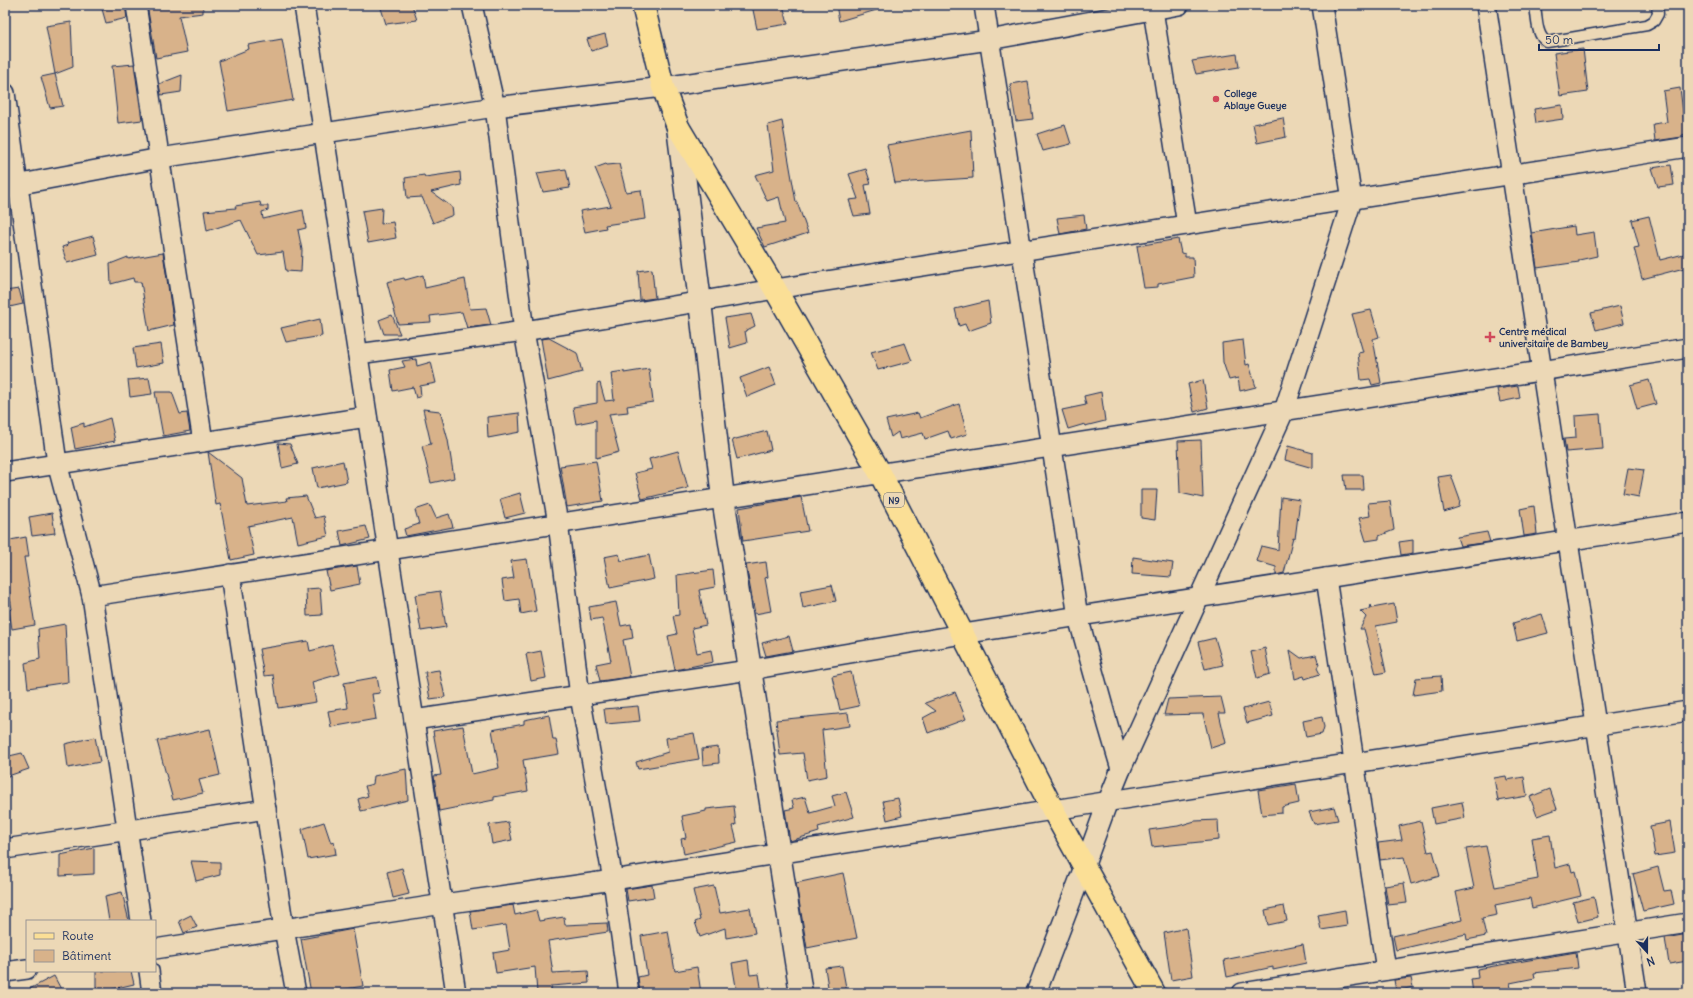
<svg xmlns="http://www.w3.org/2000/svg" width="1693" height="998" font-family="Delius,sans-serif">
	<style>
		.building { fill: #d8b28a; stroke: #1b2f5e }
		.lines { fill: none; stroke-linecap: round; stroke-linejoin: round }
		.lane-casing { stroke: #1b2f5e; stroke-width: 13 }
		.street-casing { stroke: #1b2f5e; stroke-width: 22 }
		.secondary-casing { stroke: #1b2f5e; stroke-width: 25 }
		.primary-casing { stroke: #1b2f5e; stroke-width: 25 }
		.lane { stroke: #ecd8b6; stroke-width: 10 }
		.street { stroke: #ecd8b6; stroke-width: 19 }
		.secondary { stroke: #ecd8b6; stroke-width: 22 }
		.primary { stroke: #fbdf96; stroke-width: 22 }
		.poi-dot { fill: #d1495b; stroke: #ecd8b6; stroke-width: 1.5 }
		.labels { text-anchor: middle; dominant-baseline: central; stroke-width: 3; stroke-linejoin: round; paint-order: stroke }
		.shield { fill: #ecd8b6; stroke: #5a6278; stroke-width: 1 }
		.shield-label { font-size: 9px; font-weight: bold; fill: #1b2f5e }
		.poi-label { font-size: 10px; font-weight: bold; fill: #1b2f5e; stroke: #ecd8b6; text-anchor: start }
	</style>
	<rect width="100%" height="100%" fill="#ecd8b6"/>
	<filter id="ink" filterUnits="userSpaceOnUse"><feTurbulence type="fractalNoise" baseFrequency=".025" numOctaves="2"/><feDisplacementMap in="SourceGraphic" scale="8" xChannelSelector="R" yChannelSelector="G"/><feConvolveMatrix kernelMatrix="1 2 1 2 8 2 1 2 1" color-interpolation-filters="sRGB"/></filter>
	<g filter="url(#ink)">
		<g class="building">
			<polygon points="119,5 125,5 127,18 106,23 102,9"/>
			<polygon points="147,5 203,5 203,13 179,16 187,52 156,58"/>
			<polygon points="380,5 412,5 417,20 386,24"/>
			<polygon points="752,5 783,5 788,24 757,29"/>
			<polygon points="836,5 880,5 880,9 839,21"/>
			<polygon points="71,22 73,67 55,74 46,26"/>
			<polygon points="605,34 608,46 591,51 587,39"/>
			<polygon points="282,39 293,100 228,111 219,61 249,49 248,45"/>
			<polygon points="1583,49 1588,92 1560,96 1554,53"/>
			<polygon points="1237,54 1239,67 1196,74 1192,61"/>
			<polygon points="134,64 142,120 118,123 112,66"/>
			<polygon points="55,74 63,106 50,108 41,77"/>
			<polygon points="182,75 181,92 161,95 159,84"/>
			<polygon points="1028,81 1033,119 1016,121 1010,84"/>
			<polygon points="1680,88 1684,121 1688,121 1688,134 1682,135 1682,137 1655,141 1653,124 1667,122 1663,91"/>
			<polygon points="1562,105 1563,119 1536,123 1534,109"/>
			<polygon points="1283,118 1286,137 1257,143 1253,124"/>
			<polygon points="782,121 796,202 797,202 808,233 765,247 756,228 785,223 779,197 767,201 755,175 774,170 768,125"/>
			<polygon points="1065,125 1071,144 1043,151 1037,134"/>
			<polygon points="971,130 973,178 895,183 887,145"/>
			<polygon points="606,164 607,165 619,164 626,192 641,190 645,219 605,225 606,228 585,232 580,211 611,206 595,168"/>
			<polygon points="1671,165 1674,185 1658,187 1652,168"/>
			<polygon points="566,169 570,188 543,192 537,173"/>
			<polygon points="866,169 871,184 865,185 870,214 854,216 849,200 858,199 849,174"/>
			<polygon points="460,172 461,185 431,192 452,207 453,215 433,223 422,197 407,198 405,178 424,175 425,177"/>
			<polygon points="260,202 261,206 268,206 268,210 262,212 263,219 303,210 306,228 298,230 302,250 301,272 286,271 283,252 258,255 241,220 207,231 204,211 236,208 235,206"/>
			<polygon points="382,208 381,224 393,222 396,238 368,243 362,211"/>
			<polygon points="1084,215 1086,229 1060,234 1057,218"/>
			<polygon points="1649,216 1660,260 1688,253 1688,267 1642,279 1634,248 1639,247 1632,220"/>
			<polygon points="1574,226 1575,235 1594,232 1597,256 1579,260 1579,262 1537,268 1532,233"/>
			<polygon points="93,236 98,255 67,263 62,247 68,245 67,243"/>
			<polygon points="1178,239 1181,253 1185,254 1185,257 1193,257 1194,277 1158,284 1158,287 1144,288 1137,246"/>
			<polygon points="163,253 174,325 149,331 141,282 134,282 133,278 111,284 110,264 128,257 128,259"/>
			<polygon points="652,269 655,298 640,300 638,271"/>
			<polygon points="423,275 425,288 465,279 470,309 486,308 491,325 467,328 462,312 430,316 431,322 398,324 387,282 404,278 405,280"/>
			<polygon points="19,289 23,304 5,308 5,291"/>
			<polygon points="988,301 991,323 968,331 965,324 959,326 955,309"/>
			<polygon points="1620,306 1624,323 1596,330 1591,313"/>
			<polygon points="1371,310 1379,337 1373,339 1381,383 1372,385 1370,379 1361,380 1358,353 1363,352 1352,314"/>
			<polygon points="751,314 755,326 745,331 747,343 730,348 725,318"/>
			<polygon points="392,315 400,334 384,334 379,320"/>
			<polygon points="320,319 322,336 286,342 281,328"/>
			<polygon points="549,338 577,353 582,372 548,381 541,339"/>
			<polygon points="1243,340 1246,365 1249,364 1256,387 1240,391 1238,378 1229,380 1223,362 1222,343"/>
			<polygon points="905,343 912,361 878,370 871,352"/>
			<polygon points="161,344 164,363 136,368 133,348"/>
			<polygon points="416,359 417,366 431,362 436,383 420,386 421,396 416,398 413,387 393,391 390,370 405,367 402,361"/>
			<polygon points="769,367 776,385 747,397 740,378"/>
			<polygon points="649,369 653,402 627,406 628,412 609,414 619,452 596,458 596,420 576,424 573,407 597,403 597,384 600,383 605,401 614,400 611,373 624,371 624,373"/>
			<polygon points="149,378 152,394 130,397 128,380"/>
			<polygon points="1203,380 1208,408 1194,412 1188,384"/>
			<polygon points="1649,380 1656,404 1637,409 1630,385"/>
			<polygon points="1518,386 1520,398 1500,402 1497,389"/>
			<polygon points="155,392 172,392 180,414 187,413 190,431 163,436"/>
			<polygon points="1101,392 1105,421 1085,426 1085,424 1068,429 1062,410 1086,405 1084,396"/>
			<polygon points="959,404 967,434 951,439 948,431 925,439 923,433 900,439 898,432 891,437 886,420 918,413 920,418"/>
			<polygon points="423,409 440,411 448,440 454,478 431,483 422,446 431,444"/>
			<polygon points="519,413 520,432 488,438 487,417"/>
			<polygon points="1600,414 1603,449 1566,452 1564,439 1576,438 1575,416"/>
			<polygon points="110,418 115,441 75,449 71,427 84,423 84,427"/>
			<polygon points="767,431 771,450 737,459 732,440"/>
			<polygon points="1201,440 1203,498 1180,493 1178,441"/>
			<polygon points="278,443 290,444 298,464 282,468"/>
			<polygon points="1288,446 1313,453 1313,468 1285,460"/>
			<polygon points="678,451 688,488 642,499 635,473 652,469 649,459"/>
			<polygon points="208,452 242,478 247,506 287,501 286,498 306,496 315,518 324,516 328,536 298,543 293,517 248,526 254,555 231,560 220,504 216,505"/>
			<polygon points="343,461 347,482 317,488 313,468"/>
			<polygon points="596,461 603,501 567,507 560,466"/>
			<polygon points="1628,468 1644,470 1639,497 1623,494"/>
			<polygon points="1344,475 1363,475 1364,490 1346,490"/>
			<polygon points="1451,475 1460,500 1459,507 1444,512 1438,477"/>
			<polygon points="1141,490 1157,490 1155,520 1141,518"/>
			<polygon points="520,493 525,513 505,518 500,499"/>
			<polygon points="801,497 808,531 743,541 739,508"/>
			<polygon points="1281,497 1300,500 1295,539 1293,538 1284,573 1276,575 1276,567 1256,561 1261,546 1278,550"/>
			<polygon points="1390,501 1394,530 1379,536 1379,539 1366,541 1359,518 1370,516 1368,503"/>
			<polygon points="430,505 436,518 449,514 453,527 406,536 404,529 419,524 415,510"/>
			<polygon points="1534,506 1537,534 1524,536 1520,509"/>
			<polygon points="52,513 55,533 32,536 29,517"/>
			<polygon points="366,526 370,539 342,546 339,531"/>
			<polygon points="1487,532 1490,542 1460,546 1457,537"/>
			<polygon points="26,537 29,557 24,557 35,625 12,629 9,610 12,609 6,575 8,573 5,541"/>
			<polygon points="1413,540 1413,553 1401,555 1399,542"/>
			<polygon points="619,554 621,561 649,555 654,579 610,588 604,557"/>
			<polygon points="1133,557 1173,563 1171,577 1132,574"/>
			<polygon points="527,559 536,611 521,614 519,599 505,601 502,580 514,578 511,561"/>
			<polygon points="766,562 768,577 765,578 771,611 755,614 746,565"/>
			<polygon points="357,566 360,584 330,590 326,571"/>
			<polygon points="713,570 715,587 699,590 706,625 692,628 697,653 711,650 713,662 675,670 668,636 677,634 673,616 679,615 677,575"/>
			<polygon points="832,585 836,601 803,608 800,591"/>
			<polygon points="320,588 322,615 307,616 306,589"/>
			<polygon points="440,591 446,627 421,631 415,595"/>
			<polygon points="616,602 621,626 631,624 633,638 623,640 630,677 600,681 596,664 611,661 602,618 591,620 589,607"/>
			<polygon points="1394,604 1397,622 1376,626 1386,672 1376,674 1364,629 1360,629 1366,617 1360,611 1370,609 1371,605 1372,608"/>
			<polygon points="1542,614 1548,633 1517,641 1513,623"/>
			<polygon points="65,624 68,682 28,688 25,663 40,659 38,629"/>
			<polygon points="789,636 793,651 766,656 762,643"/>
			<polygon points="1215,638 1223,665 1205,669 1198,642"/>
			<polygon points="308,641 310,651 332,645 340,674 312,682 316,702 278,708 273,675 264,676 259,649"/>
			<polygon points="1265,648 1270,674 1257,678 1251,652"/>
			<polygon points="1290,650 1301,658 1316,655 1319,664 1317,668 1320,674 1305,679 1304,676 1295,679"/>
			<polygon points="541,651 546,678 531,681 526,654"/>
			<polygon points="439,670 445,697 430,699 425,672"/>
			<polygon points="851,672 859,706 840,710 832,676"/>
			<polygon points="1441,676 1442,691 1413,695 1416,678"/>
			<polygon points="377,677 380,693 372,694 376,719 331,727 328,711 348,708 344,683"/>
			<polygon points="955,692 966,719 928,733 923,718 936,711 925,703"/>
			<polygon points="1221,697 1225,713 1219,713 1226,743 1211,748 1203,714 1164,715 1168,699"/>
			<polygon points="1269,702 1273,716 1247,723 1243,709"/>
			<polygon points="638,706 640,721 606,724 604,709"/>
			<polygon points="848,713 850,726 822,730 827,776 807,780 803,753 780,755 776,720"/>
			<polygon points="549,715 553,740 556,740 559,754 523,760 528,791 494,797 494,800 439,811 434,776 441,775 433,731 463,726 472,774 499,768 492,730 524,724 524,720"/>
			<polygon points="1322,717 1324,727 1322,734 1306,737 1303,721"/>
			<polygon points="210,729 220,775 199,780 203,793 173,800 157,741"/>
			<polygon points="694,733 699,759 638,769 636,762 668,752 666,738"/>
			<polygon points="95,737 100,762 68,768 65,744"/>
			<polygon points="718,747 719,763 703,765 702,749"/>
			<polygon points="22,753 29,769 5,777 5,757"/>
			<polygon points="406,769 408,800 361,811 358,799 368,796 365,786 373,784 374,776"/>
			<polygon points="1506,776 1507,780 1524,777 1527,796 1498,801 1494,778"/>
			<polygon points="1296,784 1299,803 1282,807 1282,813 1262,815 1258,790"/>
			<polygon points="1550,789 1557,809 1537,816 1530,797"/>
			<polygon points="846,792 854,817 818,827 819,832 790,841 785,810 794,808 792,800 805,797 810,813 835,806 832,796"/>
			<polygon points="898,798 902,816 887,820 883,801"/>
			<polygon points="1462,802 1465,818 1434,824 1431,808"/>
			<polygon points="734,806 736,825 733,826 737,842 684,854 681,839 686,838 682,816 706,811 706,809"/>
			<polygon points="1334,807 1338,820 1314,824 1309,812"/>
			<polygon points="1218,820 1219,840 1152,847 1149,830 1178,826 1195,821"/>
			<polygon points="1421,821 1428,852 1433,851 1440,876 1411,884 1404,857 1380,860 1378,843 1402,840 1399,826"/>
			<polygon points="324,822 331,843 334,842 336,854 308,859 302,829"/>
			<polygon points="508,822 512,840 492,844 489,825"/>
			<polygon points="1670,822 1675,853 1655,856 1650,826"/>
			<polygon points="1550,835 1555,868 1570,864 1572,872 1575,871 1581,896 1532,908 1530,898 1495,905 1497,915 1482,918 1486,936 1467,940 1466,934 1396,950 1393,936 1462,920 1456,892 1474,888 1466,849 1486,846 1495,887 1538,879 1532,838"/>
			<polygon points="94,848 94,874 60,876 60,855"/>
			<polygon points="191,861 220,862 220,875 196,881"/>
			<polygon points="1658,867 1664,891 1671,890 1674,904 1643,911 1633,874"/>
			<polygon points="402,868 409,894 393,898 387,872"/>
			<polygon points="843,873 857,938 807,948 796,883"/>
			<polygon points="1404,883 1407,903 1388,905 1385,886"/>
			<polygon points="652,885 654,897 628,901 626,889"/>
			<polygon points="714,886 720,913 750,908 755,933 726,938 725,928 700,937 695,922 700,920 693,890"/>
			<polygon points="122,892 129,921 109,921 105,896"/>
			<polygon points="1594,897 1598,917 1578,922 1573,902"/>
			<polygon points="513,905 515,915 536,910 539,921 564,917 565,925 607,923 608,932 548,941 553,973 588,971 589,983 551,986 552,993 537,993 535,967 496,973 493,953 510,950 506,925 473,930 470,911"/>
			<polygon points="1284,906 1287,921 1268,925 1265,910"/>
			<polygon points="1345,910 1347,926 1321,930 1318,915"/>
			<polygon points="191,915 197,927 184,933 179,921"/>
			<polygon points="1186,928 1193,976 1171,980 1164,933"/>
			<polygon points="353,929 363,986 323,993 311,993 301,939"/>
			<polygon points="668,931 675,971 697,967 701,993 640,993 638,977 647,975 641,936"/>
			<polygon points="1688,934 1688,961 1669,964 1665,938"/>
			<polygon points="1303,944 1306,963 1273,970 1273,967 1227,977 1224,960"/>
			<polygon points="1576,952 1578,968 1534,973 1535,978 1510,983 1512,993 1473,993 1471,979 1478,978 1477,969"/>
			<polygon points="748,960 750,975 759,974 762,993 737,993 732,963"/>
			<polygon points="842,966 847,993 829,993 825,968"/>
			<polygon points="96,971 131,971 134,984 96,993"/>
			<polygon points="54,976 63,993 22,993"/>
			<polygon points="1411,978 1413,987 1396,991 1394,980"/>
		</g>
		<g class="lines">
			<defs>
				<path id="lane" d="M1535 5C1537 17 1536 36 1547 42L1647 25 1654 21 1658 14 1657 5"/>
				<g id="street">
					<polyline points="136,5 203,442"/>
					<polyline points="304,5 456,993"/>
					<polyline points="472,5 495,107 524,331 558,523 580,696 613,880 629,993"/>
					<polyline points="984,5 1078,617 1108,725 1121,769"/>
					<polyline points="1486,5 1637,993"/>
					<polyline points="1153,10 1187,225"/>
					<polyline points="5,93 57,463 92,596 141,921"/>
					<polyline points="5,187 160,158 495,107 663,87 989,40 1179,5"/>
					<polyline points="358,354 524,331 775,289 1688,147"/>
					<polyline points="5,472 367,417"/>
					<polyline points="230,574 284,929 296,993"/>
					<polyline points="1326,578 1386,970"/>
					<polyline points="92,596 1688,348"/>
					<polyline points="414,720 749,670 963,634 1688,522"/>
					<polyline points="5,849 266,809"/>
					<polyline points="155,949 443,904 613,880 1053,810 1688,711"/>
					<polyline points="149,971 152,993"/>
					<polyline points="5,972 27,969"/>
					<polyline points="1036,993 1084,867 1108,801 1121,769 1284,411 1352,200 1322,5"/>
					<polyline points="1242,993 1688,923"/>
				</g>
				<polyline id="secondary" points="678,127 700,302 723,498 801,993"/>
				<polyline id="primary" points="643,5 663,87 678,127 775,289 880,473 1053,810 1154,993"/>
			</defs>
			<use href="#lane" class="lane-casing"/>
			<use href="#street" class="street-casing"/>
			<use href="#secondary" class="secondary-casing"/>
			<use href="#primary" class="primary-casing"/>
			<use href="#lane" class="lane"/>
			<use href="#street" class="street"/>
			<use href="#secondary" class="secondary"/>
			<use href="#primary" class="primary"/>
		</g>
	</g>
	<g class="poi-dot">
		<circle cx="1216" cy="99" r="4"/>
		<path d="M1488 331h4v4h4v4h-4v4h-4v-4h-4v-4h4z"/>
	</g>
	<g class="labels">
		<rect class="shield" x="884" y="493" width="20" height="14" rx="3"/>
		<g class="shield-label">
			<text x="894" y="500">N9</text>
		</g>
		<g class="poi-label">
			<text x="1224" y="93">College<tspan x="1224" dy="12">Ablaye Gueye</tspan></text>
			<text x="1499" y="331">Centre médical<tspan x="1499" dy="12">universitaire de Bambey</tspan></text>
		</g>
	</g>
	<rect width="1693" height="998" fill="none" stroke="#ecd8b6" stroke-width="20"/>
	<rect x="10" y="10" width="1673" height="978" fill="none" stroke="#1b2f5e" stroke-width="1.5" filter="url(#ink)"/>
	<rect x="26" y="920" width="130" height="52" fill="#ecd8b6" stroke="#989493"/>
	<rect x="34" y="933" width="20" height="6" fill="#fbdf96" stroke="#989493"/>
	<text x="62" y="940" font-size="12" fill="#1b2f5e">Route</text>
	<rect x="34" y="950" width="20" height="12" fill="#d8b28a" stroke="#989493"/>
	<text x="62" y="960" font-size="12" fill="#1b2f5e">Bâtiment</text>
	<g transform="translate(1647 952) rotate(159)" stroke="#ecd8b6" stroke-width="3" paint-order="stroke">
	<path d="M0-3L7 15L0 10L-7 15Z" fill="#1b2f5e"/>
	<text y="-6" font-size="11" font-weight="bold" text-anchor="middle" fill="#1b2f5e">N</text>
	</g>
	<path d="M1539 44v6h120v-6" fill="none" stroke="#1b2f5e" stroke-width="2"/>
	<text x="1545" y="44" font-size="12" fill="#1b2f5e" stroke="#ecd8b6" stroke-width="3" paint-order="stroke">50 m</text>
</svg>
